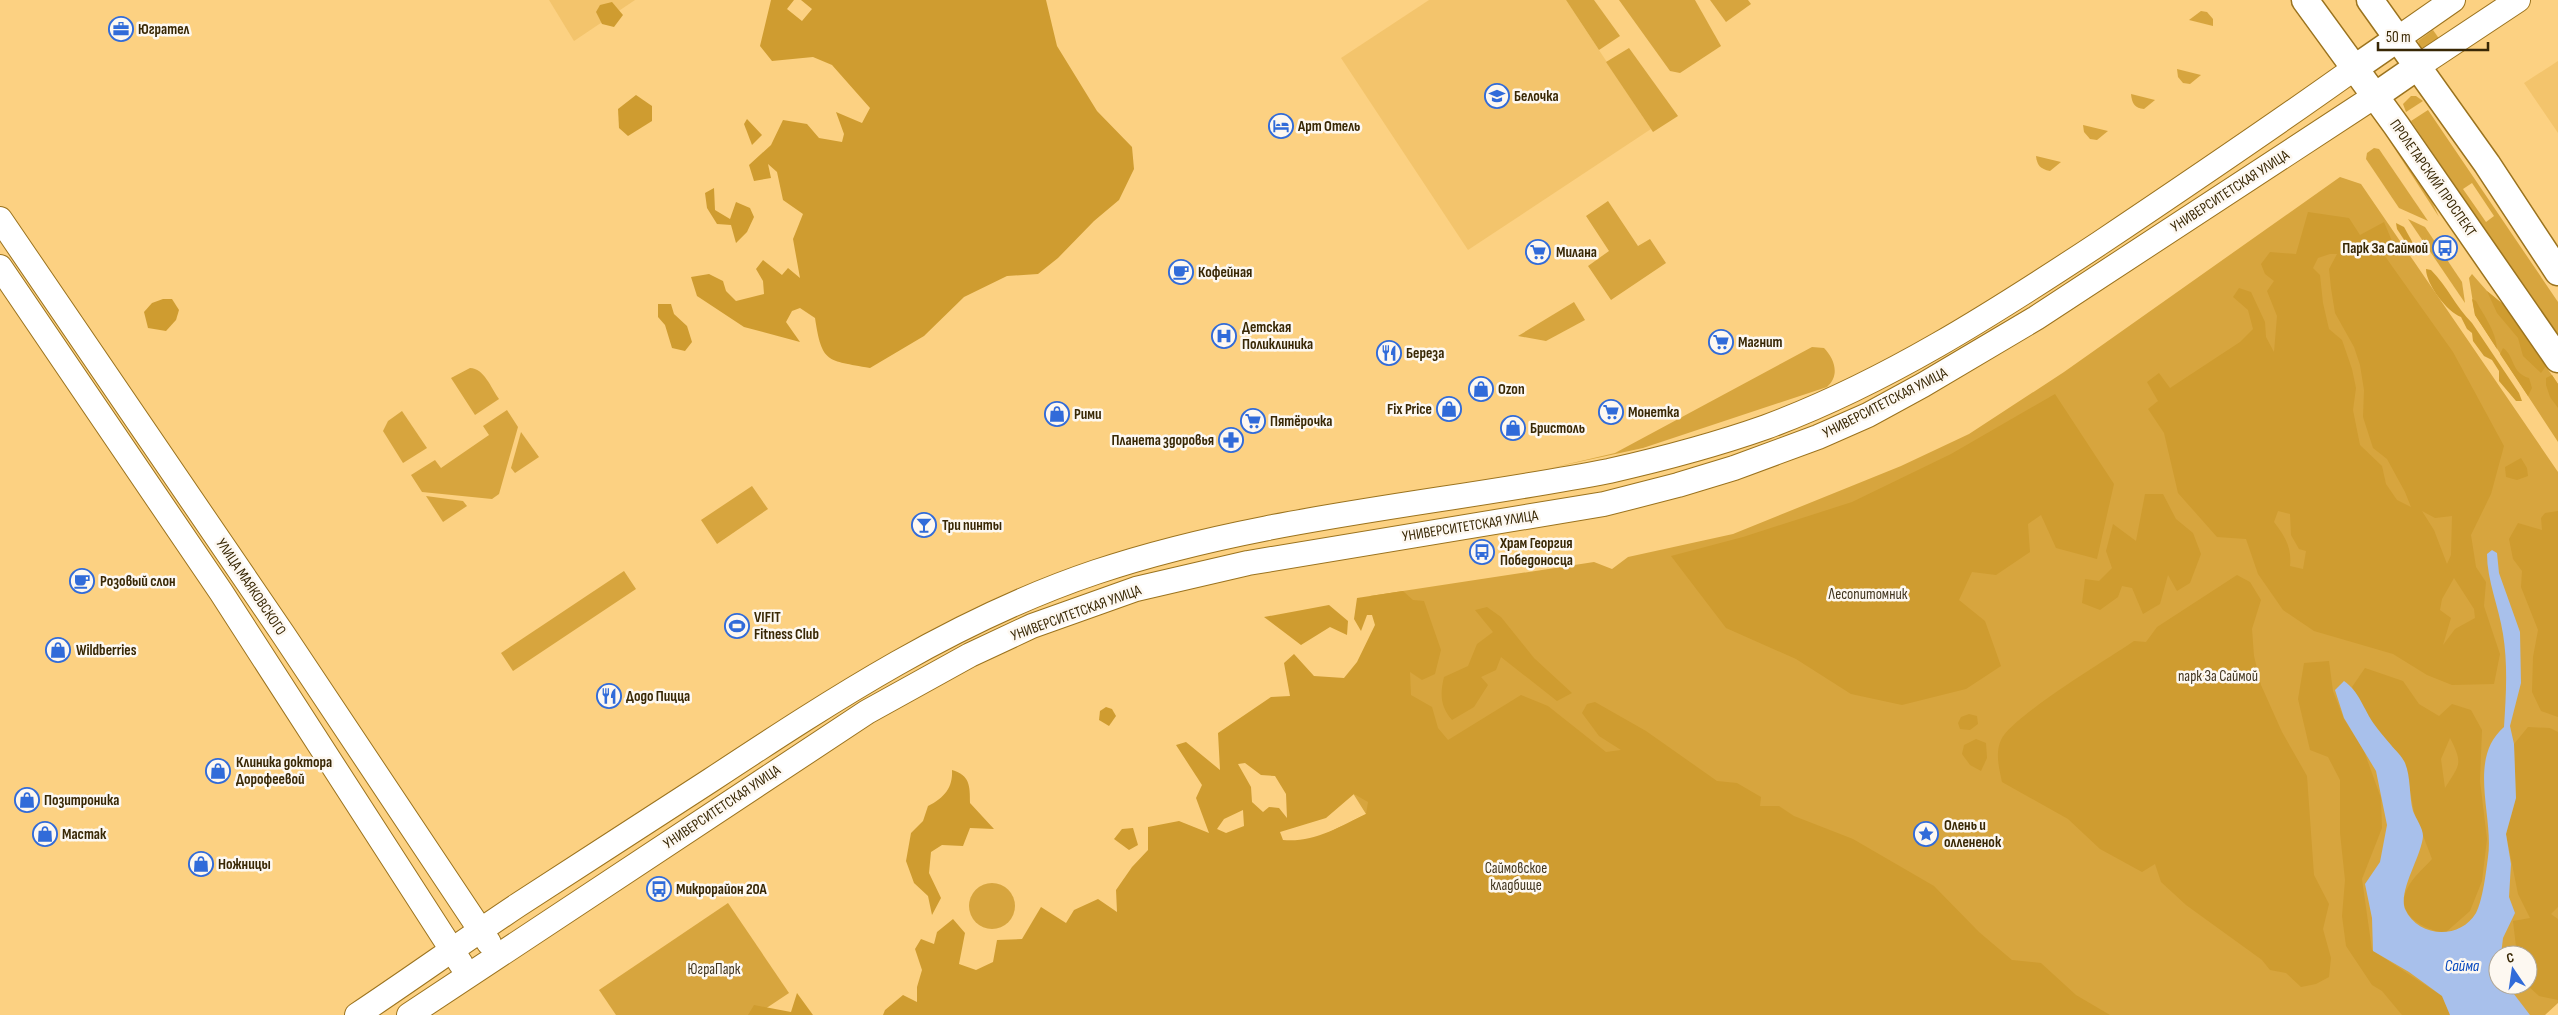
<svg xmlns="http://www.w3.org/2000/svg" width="2558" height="1015" font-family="'Sofia Sans Condensed',sans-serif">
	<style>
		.built { fill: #f3c46c }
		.green { fill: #d7a53e; fill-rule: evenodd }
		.forest { fill: #cf9c30; fill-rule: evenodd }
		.water { fill: #a8c0eb }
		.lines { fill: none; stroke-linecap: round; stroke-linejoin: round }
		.secondary-casing { stroke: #9b731e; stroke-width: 26 }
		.primary-casing { stroke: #9b731e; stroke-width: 29 }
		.secondary { stroke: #fff; stroke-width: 24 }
		.primary { stroke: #fff; stroke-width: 26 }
		.labels { text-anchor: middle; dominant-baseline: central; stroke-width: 5; stroke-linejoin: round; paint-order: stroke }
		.poi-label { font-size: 15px; font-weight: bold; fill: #392805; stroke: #fdf8f1; text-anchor: start }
		.street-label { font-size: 15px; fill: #392805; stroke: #fdf8f1 }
		.park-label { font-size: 15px; fill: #40341e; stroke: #fdf8f1 }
		.water-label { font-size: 16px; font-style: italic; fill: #0547be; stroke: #fdf8f1 }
	</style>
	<rect width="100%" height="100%" fill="#fcd182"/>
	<g class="built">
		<polygon points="549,0 635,0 574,41"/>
		<polygon points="1429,0 1566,0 1651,129 1468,250 1341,58"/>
		<polygon points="2558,61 2558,133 2524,83"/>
	</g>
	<g class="green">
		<polygon points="1566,0 1594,0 1620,36 1599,50"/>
		<polygon points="1619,0 1695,0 1721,46 1680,73 1670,71"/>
		<polygon points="1710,0 1748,0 1751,4 1726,22"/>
		<polygon points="2201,11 2207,12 2213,19 2213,26 2189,20"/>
		<polygon points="2433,30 2440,40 2424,49 2420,48 2418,41"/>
		<polygon points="1629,48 1678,116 1653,132 1606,62"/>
		<polygon points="2177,69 2201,75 2190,84 2183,83 2178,77"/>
		<path d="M2131 94 2155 100 2144 109C2135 108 2132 104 2131 94Z"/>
		<polygon points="2411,96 2416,96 2423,101 2406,112 2403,104"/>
		<path d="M2428 110 2558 302V337L2411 121ZM2472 183 2494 216 2486 222 2463 189Z"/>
		<polygon points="2083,125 2108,131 2097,140 2090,139 2084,132"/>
		<polygon points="2394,136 2422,180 2439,217 2389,140"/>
		<polygon points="2374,148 2379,149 2428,221 2399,208 2366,159 2367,153"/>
		<path d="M2036 156 2061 162 2050 171C2040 169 2037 165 2036 156Z"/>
		<path d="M2340 177 2361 184 2558 472V1003L2545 1015H985L1120 935 1366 814 1334 763 1378 627 1370 596 1594 562 1612 569 1628 557 1733 534 1901 466 1969 434 2064 372ZM2498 955H2528V985H2498Z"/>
		<polygon points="1608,201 1638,246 1650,239 1666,263 1611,300 1588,266 1609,251 1586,216"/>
		<polygon points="2408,219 2425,227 2462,282 2465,303"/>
		<polygon points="2472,274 2487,291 2504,305 2558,384 2558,442 2475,315 2469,278"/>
		<polygon points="1574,302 1585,320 1546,341 1518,336"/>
		<path d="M1812 347 1824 348C1835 359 1840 376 1827 387L1643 448 1551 468 1615 453Z"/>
		<path d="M470 368C484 368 491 388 499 399L475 415 451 378Z"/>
		<polygon points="507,410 518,427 499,494 492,499 422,492 411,475 435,460 441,468 489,435 483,426"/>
		<polygon points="402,411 427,448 403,463 383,431 388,421"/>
		<polygon points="521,432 539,457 515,473 511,468"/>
		<polygon points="752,486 768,509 717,544 701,520"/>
		<polygon points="426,496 463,501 467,506 443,522"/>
		<polygon points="624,571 636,589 513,671 501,653"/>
		<circle cx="992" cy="906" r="23"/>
		<polygon points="728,903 789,993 756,1015 616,1015 599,990"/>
	</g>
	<g class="forest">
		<path d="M771 0H794L787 9 802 21 812 9 801 0H1046L1057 46 1097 111 1132 147 1134 169 1119 200 1094 221 1058 258 1038 274 1007 276 964 297 924 336 870 368C827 360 822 364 815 318L800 308 792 311 786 322 800 342 744 327 697 296 691 277 709 274 723 281 726 291 736 301 764 294 763 281 756 269 763 260 782 275 788 268 800 278 793 239 803 214 783 200 777 172 768 164 771 178 754 181 749 165 771 145 783 120 807 124 819 138 842 142 844 134 836 112 862 123 870 108 832 65 813 57 772 61 760 46Z"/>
		<polygon points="612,2 623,15 614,27 602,24 596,12 600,5"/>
		<polygon points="636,95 652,106 652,121 628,136 619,128 618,109"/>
		<polygon points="747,119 762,135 752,145 744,124"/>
		<polygon points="714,188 715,210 730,219 736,202 750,208 754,217 747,232 736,243 731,225 717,224 707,208 705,193"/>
		<path d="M2308 212 2349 218 2360 235 2384 222 2392 241 2382 252 2453 352 2504 446 2491 494 2471 535 2476 567 2486 582 2484 606 2500 654 2494 684 2452 685 2427 675 2393 654 2314 631 2283 610 2258 574 2246 539 2217 537 2178 493 2164 433 2148 409 2158 401 2147 382 2159 373 2170 388 2240 342 2253 329 2248 310 2233 297 2239 288 2251 292 2265 322 2266 337 2274 352 2277 316 2267 291 2274 281 2265 274 2261 264 2270 252 2296 254ZM2330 254H2337L2329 269 2331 288 2335 313 2354 347 2360 365 2364 390 2363 417 2373 448 2387 459 2405 492 2411 507 2397 500 2386 484 2382 466 2360 445 2353 410 2356 388 2352 369 2342 340 2329 329 2323 303 2320 275 2313 268 2318 258ZM2278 511 2290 514 2291 535 2299 549 2306 551 2303 569 2290 566C2292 548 2285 536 2274 522ZM2422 511 2435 518 2452 516 2451 555 2447 564 2434 530ZM2454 578 2474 609 2475 618 2455 629 2443 645 2451 618 2440 610 2442 599Z"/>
		<polygon points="2396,223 2404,227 2419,254 2414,255 2397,229"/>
		<path d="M2426 269 2431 270C2447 286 2456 307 2472 323L2519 393 2522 401H2516L2499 381V371L2492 360 2484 356 2473 341 2472 333 2467 329 2461 317C2447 312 2426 284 2426 269Z"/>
		<polygon points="2487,291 2504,305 2546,366 2541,373 2523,356 2518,338 2497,313"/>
		<polygon points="163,299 172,299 179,310 176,320 166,331 148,328 144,312 152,303"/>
		<path d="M2472 299 2476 301C2484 316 2496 331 2497 349L2475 315Z"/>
		<polygon points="658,304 671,304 674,314 687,326 692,342 685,351 672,348 665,325 658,317"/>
		<path d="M2503 348C2515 356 2511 373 2529 378L2532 388 2528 396 2500 354Z"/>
		<polygon points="2552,375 2558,384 2558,408 2550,397 2546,385 2546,378"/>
		<polygon points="2055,394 2114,484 2097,559 2056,548 2041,515 2028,524 2030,552 1996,575 1972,572 1959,600 1985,621 2001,666 1966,689 1902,705 1851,694 1796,659 1726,628 1671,556 1743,537 1852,502 1951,454"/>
		<polygon points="2521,458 2527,468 2528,476 2517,480 2506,477 2505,467"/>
		<polygon points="2145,494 2163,494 2176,519 2193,533 2201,554 2190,583 2177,591 2168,575 2160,604 2143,614 2132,588 2122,586 2118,597 2100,610 2082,603 2085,579 2099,581 2112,568 2106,551 2113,524 2136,541"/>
		<polygon points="2558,511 2558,717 2541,711 2532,692 2533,657 2538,630 2521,587 2522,571 2513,559 2509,539 2518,523 2542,530 2541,518 2545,513"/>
		<path d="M2237 575 2250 582 2261 600 2252 629 2254 656 2261 685 2282 732 2307 776 2314 875 2329 904 2323 929 2331 958 2329 977 2316 984 2301 987 2286 973 2270 970 2262 960 2186 905 2161 882 2155 864 2142 872 2100 849 2068 819 2002 782C1999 768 1995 753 2001 740 2012 716 2108 659 2134 641L2146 642 2157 627Z"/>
		<path d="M1403 591 1413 600 1424 601 1441 650 1435 674 1422 680 1410 672 1411 695 1432 707 1438 728 1448 740 1521 695 1548 706 1606 752 1621 750 1599 736 1582 713 1587 704 1595 702 1646 731 1717 781 1737 783 1761 797 1760 806H1779L1794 816 1853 839 1934 886 1979 932 2012 960 2041 963 2076 995 2110 1015H883L885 1010 903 995 917 1002V987L922 970 915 949 921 939 934 944 937 932 953 919 965 933 959 964 976 970 993 962 997 940 1022 939 1041 907 1066 923 1074 910 1098 899 1117 912 1116 890 1132 867 1148 850V827L1179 821 1209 833 1196 798 1202 785 1176 745 1186 742 1220 770 1218 733 1271 697 1290 696 1284 663 1294 654 1314 676 1344 678 1357 662 1375 625 1372 615H1367L1361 631 1354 619 1357 598ZM1245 763 1261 775 1275 776 1286 794 1287 818 1279 808 1269 807 1263 812 1252 802 1251 787 1238 764ZM1354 794 1368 802 1366 814C1340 827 1312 843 1283 840L1280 832 1326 818ZM1243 810 1244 826 1226 833 1217 829 1224 819Z"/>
		<polygon points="1329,605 1348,621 1347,635 1330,627 1301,645 1264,617"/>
		<path d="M1487 607 1501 617 1534 658 1572 693 1557 701 1501 657 1496 670 1481 677 1488 685 1474 707 1452 720C1440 706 1440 694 1444 677L1468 666 1477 644 1493 632 1475 610Z"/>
		<polygon points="2329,661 2333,691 2344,719 2364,751 2381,798 2382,828 2362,879 2372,950 2442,996 2450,1015 2402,1015 2382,991 2372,985 2346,946 2342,916 2345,880 2340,833 2340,780 2328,757 2310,750 2298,699 2304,663"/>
		<path d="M2365 668 2403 681 2419 704 2439 716 2452 704 2471 710 2482 730 2480 781 2487 839 2482 881 2470 911 2445 933C2425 930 2394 915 2407 889 2412 878 2424 868 2432 859L2414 812 2405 762 2373 724 2352 687ZM2450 738C2464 765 2459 765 2445 788L2441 759Z"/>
		<polygon points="1106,707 1112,709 1116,716 1109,726 1099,720 1100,711"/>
		<polygon points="1969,714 1977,716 1978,724 1970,730 1960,729 1958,723 1961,717"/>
		<polygon points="2528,727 2550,728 2558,732 2558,907 2551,914 2558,919 2558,1000 2539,996 2527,985 2528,955 2517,955 2513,921 2530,918 2518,894 2506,834 2516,798 2514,744"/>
		<polygon points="1976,739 1986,743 1987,758 1981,771 1970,765 1962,754 1964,745"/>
		<path d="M952 770C970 775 970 786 970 803L994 829 970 828 963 846 942 845 931 852 929 873 941 898 932 915 928 896 914 883 906 861 911 833 923 821 928 806C944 798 953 788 952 770Z"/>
		<polygon points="1133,828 1138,845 1129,850 1114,839 1122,829"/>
		<polygon points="797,993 813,1015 748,1015 754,1005 791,1012"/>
	</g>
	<path class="water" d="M2492 550 2497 553 2499 573 2520 632 2521 683 2510 726 2514 744 2516 798 2506 834 2511 864 2509 897 2515 913 2503 938 2501 955H2498V985H2507L2530 1015H2450L2442 996 2409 972 2373 951 2372 918 2365 884 2380 862 2387 825 2376 771 2344 718 2335 690 2344 681C2359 691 2364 710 2374 724 2379 731 2385 738 2391 745 2395 750 2402 756 2405 763 2411 777 2409 796 2413 811 2416 819 2423 828 2423 836 2422 855 2398 891 2405 909 2418 938 2460 940 2476 913 2483 899 2486 872 2488 857 2494 816 2467 759 2504 727 2506 696 2508 665 2503 634 2499 607 2487 581 2487 554Z"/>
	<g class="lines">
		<defs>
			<g id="secondary">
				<polyline points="2397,39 2453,0"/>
				<polyline points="2417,67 2518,0"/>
				<polyline points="0,219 283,634 489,943"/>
				<polyline points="0,267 221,592 461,964"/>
				<path d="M357 1015C411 979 464 941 518 905 582 863 647 822 711 780 834 699 956 619 1096 572 1260 517 1440 504 1609 471 1662 459 1715 445 1766 427 1885 383 1994 313 2100 243 2185 186 2271 128 2355 68"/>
				<polyline points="409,1015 867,712 970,655 1032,626 1136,589 1248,563 1604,504 1678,485 1734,468 1818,437 1868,415 1923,385 2036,318 2375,96"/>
			</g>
			<g id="primary">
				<polyline points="2305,0 2396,125 2558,359"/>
				<polyline points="2370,0 2487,164 2558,272"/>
				<polyline points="2355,68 2397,39"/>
				<polyline points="2375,96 2417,67"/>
			</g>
		</defs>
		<use href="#secondary" class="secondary-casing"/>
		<use href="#primary" class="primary-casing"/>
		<use href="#secondary" class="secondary"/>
		<use href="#primary" class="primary"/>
	</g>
	<defs>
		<symbol id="office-ring" viewBox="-11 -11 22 22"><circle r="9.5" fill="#fdf8f1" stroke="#316bd9" stroke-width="1.5"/><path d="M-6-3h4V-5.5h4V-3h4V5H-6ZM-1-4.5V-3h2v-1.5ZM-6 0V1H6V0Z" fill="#316bd9"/></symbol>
		<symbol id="school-ring" viewBox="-11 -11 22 22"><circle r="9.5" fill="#fdf8f1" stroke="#316bd9" stroke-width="1.5"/><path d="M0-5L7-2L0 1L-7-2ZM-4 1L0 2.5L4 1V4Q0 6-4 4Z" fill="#316bd9"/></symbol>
		<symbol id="hotel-ring" viewBox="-11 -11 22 22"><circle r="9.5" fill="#fdf8f1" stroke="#316bd9" stroke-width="1.5"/><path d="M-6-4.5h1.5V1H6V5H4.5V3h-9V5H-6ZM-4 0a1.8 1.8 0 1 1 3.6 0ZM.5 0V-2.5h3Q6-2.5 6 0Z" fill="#316bd9"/></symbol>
		<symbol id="bus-ring" viewBox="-11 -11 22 22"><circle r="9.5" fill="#fdf8f1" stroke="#316bd9" stroke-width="1.5"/><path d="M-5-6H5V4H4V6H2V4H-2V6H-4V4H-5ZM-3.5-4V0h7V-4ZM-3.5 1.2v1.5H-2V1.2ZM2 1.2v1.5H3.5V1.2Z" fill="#316bd9"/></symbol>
		<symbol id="supermarket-ring" viewBox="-11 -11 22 22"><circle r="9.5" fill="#fdf8f1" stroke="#316bd9" stroke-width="1.5"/><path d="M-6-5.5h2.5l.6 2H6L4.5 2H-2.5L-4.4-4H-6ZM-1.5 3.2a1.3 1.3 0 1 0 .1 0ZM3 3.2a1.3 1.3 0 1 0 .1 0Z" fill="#316bd9"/></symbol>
		<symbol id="cafe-ring" viewBox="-11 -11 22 22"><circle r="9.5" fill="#fdf8f1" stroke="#316bd9" stroke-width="1.5"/><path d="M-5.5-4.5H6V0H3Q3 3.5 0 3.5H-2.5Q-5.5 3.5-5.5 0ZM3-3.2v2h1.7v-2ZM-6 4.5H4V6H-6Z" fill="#316bd9"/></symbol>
		<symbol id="hospital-ring" viewBox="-11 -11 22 22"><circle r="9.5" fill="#fdf8f1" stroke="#316bd9" stroke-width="1.5"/><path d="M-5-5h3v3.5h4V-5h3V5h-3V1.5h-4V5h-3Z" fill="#316bd9"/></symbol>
		<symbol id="restaurant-ring" viewBox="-11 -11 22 22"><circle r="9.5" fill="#fdf8f1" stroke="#316bd9" stroke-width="1.5"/><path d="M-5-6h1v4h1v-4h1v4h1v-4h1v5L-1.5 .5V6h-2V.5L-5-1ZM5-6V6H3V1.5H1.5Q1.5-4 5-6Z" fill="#316bd9"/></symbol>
		<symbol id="shop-ring" viewBox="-11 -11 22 22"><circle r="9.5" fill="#fdf8f1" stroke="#316bd9" stroke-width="1.5"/><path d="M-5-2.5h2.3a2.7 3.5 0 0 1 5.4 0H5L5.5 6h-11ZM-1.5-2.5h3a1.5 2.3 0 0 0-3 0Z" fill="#316bd9"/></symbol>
		<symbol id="pharmacy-ring" viewBox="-11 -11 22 22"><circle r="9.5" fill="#fdf8f1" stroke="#316bd9" stroke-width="1.5"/><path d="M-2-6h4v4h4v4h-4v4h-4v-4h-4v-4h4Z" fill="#316bd9"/></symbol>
		<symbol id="bar-ring" viewBox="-11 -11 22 22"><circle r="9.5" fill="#fdf8f1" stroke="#316bd9" stroke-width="1.5"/><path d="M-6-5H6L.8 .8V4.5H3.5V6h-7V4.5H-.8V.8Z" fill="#316bd9"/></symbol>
		<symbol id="stadium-ring" viewBox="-11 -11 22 22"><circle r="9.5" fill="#fdf8f1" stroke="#316bd9" stroke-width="1.5"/><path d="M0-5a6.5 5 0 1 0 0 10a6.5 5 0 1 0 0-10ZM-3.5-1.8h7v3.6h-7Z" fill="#316bd9"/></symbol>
		<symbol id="sight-ring" viewBox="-11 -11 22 22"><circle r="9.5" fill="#fdf8f1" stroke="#316bd9" stroke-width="1.5"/><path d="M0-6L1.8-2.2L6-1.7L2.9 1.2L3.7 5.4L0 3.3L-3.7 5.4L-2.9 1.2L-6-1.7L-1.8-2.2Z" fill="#316bd9"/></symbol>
	</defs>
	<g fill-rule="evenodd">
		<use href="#office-ring" x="107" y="15" width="28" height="28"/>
		<use href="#school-ring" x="1483" y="82" width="28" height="28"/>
		<use href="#hotel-ring" x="1267" y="112" width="28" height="28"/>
		<use href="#bus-ring" x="2431" y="234" width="28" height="28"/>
		<use href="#supermarket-ring" x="1524" y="238" width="28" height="28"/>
		<use href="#cafe-ring" x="1167" y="258" width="28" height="28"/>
		<use href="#hospital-ring" x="1210" y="322" width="28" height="28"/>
		<use href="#supermarket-ring" x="1707" y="328" width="28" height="28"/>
		<use href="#restaurant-ring" x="1375" y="339" width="28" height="28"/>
		<use href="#shop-ring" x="1467" y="375" width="28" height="28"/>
		<use href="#shop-ring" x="1435" y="395" width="28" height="28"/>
		<use href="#supermarket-ring" x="1597" y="398" width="28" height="28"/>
		<use href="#shop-ring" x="1043" y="400" width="28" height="28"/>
		<use href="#supermarket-ring" x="1239" y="407" width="28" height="28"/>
		<use href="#shop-ring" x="1499" y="414" width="28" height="28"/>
		<use href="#pharmacy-ring" x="1217" y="426" width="28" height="28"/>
		<use href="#bar-ring" x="910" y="511" width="28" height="28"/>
		<use href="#bus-ring" x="1468" y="538" width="28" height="28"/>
		<use href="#cafe-ring" x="68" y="567" width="28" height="28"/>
		<use href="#stadium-ring" x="723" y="612" width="28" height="28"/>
		<use href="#shop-ring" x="44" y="636" width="28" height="28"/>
		<use href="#restaurant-ring" x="595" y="682" width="28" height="28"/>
		<use href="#shop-ring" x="204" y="757" width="28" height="28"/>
		<use href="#shop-ring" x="13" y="786" width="28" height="28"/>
		<use href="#shop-ring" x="31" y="820" width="28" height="28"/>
		<use href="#sight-ring" x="1912" y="820" width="28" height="28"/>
		<use href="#shop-ring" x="187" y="850" width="28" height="28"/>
		<use href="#bus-ring" x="645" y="875" width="28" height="28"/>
	</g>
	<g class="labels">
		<g class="poi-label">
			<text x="138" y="29">Югрател</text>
			<text x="1514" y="96">Белочка</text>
			<text x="1298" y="126">Арт Отель</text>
			<text x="2428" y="248" text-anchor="end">Парк За Саймой</text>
			<text x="1556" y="252">Милана</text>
			<text x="1198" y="272">Кофейная</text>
			<text x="1242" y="327">Детская<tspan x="1242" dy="17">Поликлиника</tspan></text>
			<text x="1738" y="342">Магнит</text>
			<text x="1406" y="353">Береза</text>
			<text x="1498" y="389">Ozon</text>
			<text x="1432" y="409" text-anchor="end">Fix Price</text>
			<text x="1628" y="412">Монетка</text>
			<text x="1074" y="414">Рими</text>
			<text x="1270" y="421">Пятёрочка</text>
			<text x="1530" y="428">Бристоль</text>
			<text x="1214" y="440" text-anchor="end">Планета здоровья</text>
			<text x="942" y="525">Три пинты</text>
			<text x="1500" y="543">Храм Георгия<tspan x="1500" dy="17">Победоносца</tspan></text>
			<text x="100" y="581">Розовый слон</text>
			<text x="754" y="617">VIFIT<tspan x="754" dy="17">Fitness Club</tspan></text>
			<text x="76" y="650">Wildberries</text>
			<text x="626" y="696">Додо Пицца</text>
			<text x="236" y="762">Клиника доктора<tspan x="236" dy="17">Дорофеевой</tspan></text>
			<text x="44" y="800">Позитроника</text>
			<text x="1944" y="825">Олень и<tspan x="1944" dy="17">оллененок</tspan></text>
			<text x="62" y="834">Мастак</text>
			<text x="218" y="864">Ножницы</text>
			<text x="676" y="889">Микрорайон 20А</text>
		</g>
		<g class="street-label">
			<text transform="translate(2433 178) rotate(55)">ПРОЛЕТАРСКИЙ ПРОСПЕКТ</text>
			<text transform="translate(2230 191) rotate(-33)">УНИВЕРСИТЕТСКАЯ УЛИЦА</text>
			<text transform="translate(1885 403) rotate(-27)">УНИВЕРСИТЕТСКАЯ УЛИЦА</text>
			<text transform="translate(1470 526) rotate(-9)">УНИВЕРСИТЕТСКАЯ УЛИЦА</text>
			<text transform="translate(251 587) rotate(56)">УЛИЦА МАЯКОВСКОГО</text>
			<text transform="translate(1076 613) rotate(-20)">УНИВЕРСИТЕТСКАЯ УЛИЦА</text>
			<text transform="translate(722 807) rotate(-34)">УНИВЕРСИТЕТСКАЯ УЛИЦА</text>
		</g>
		<g class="park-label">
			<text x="1868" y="594">Лесопитомник</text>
			<text x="2218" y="676">парк За Саймой</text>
			<text x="1516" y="868">Саймовское<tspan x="1516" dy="17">кладбище</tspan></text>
			<text x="714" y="969">ЮграПарк</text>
		</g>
		<g class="water-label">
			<text x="2462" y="966">Сайма</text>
		</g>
	</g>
	<g transform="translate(2513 970) rotate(347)"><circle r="24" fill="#fdf8f1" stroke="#afa593"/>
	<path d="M0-4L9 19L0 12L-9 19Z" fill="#316bd9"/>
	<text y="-8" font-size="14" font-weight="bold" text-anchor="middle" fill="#392805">С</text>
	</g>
	<path d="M2378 42v8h110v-8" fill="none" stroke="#392805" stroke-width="2.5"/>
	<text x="2386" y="42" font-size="15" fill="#392805" stroke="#fdf8f1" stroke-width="4" paint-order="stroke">50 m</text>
</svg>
